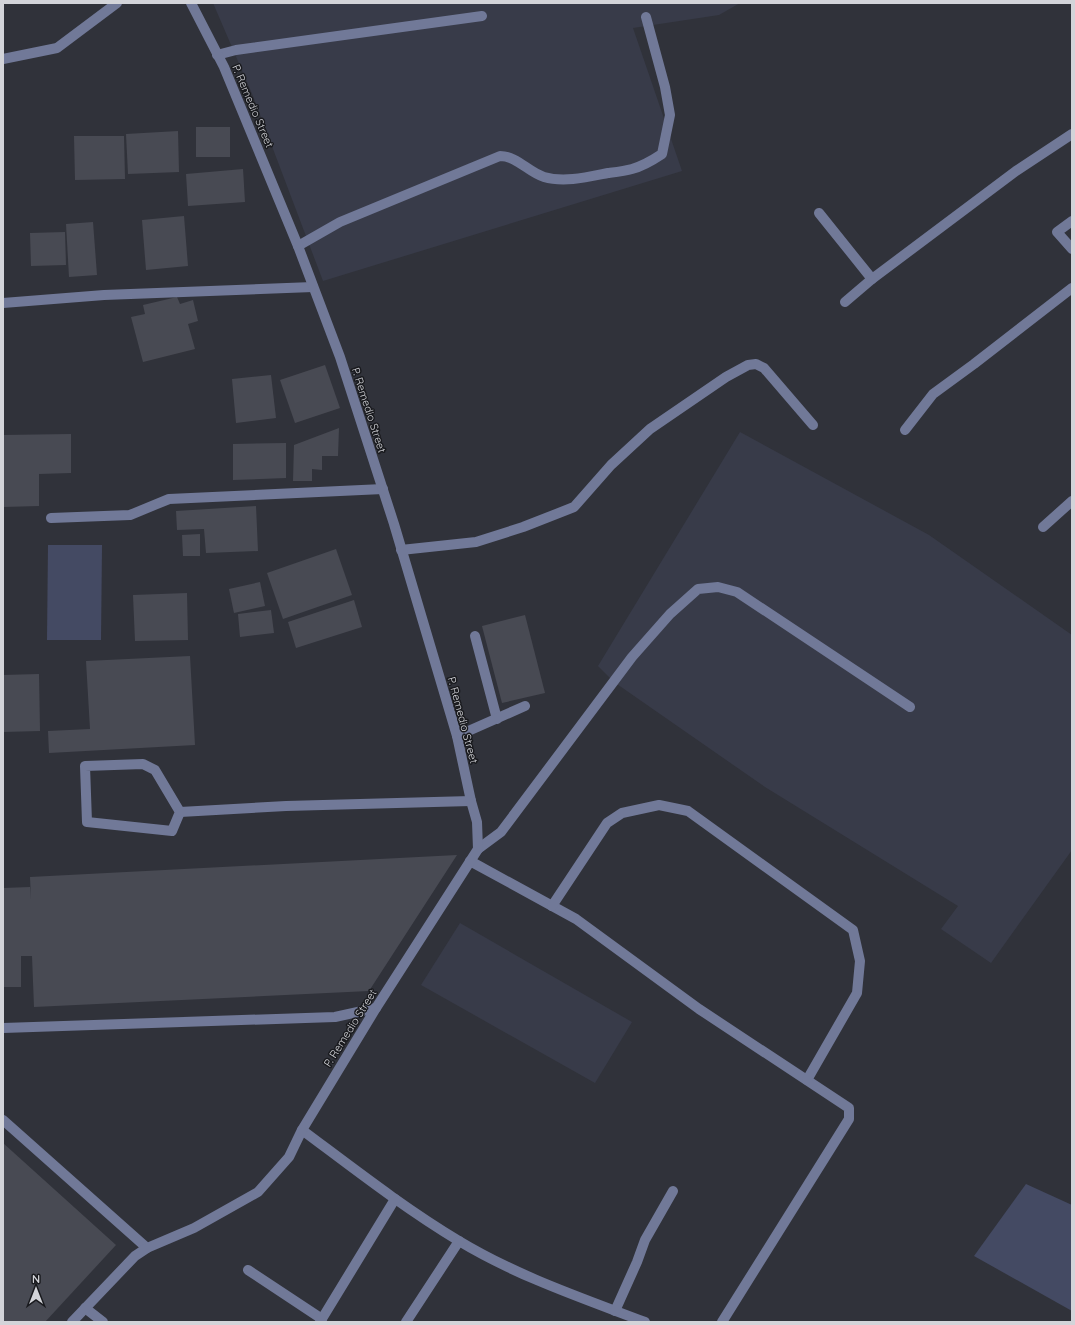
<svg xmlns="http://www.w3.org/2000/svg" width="1075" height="1325" font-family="Quicksand,sans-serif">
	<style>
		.built { fill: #383b49 }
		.green { fill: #444a63 }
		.building { fill: #484a53 }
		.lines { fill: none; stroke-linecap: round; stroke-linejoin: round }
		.minor { stroke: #717998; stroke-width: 10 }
		.labels { text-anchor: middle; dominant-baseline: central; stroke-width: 3; stroke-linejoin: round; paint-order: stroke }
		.street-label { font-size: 11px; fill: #d3d4d9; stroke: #191a1e }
	</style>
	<rect width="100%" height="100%" fill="#30323a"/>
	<g class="built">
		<polygon points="213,3 740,3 719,15 633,28 682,171 323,281 253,96"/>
		<polygon points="740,432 929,535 1072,635 1072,850 991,963 941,929 958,906 765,787 614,682 598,666"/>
		<polygon points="460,923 632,1022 595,1083 421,985"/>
	</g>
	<g class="green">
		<polygon points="48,545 102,545 101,640 47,640"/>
		<polygon points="1026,1184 1072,1205 1072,1311 974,1256"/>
	</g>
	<g class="building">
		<rect x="196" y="127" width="34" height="30"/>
		<polygon points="178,131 179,172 128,174 126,134"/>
		<polygon points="74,136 124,136 125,179 75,180"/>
		<polygon points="243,169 245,202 188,206 186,174"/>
		<polygon points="184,216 188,266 146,270 142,220"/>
		<polygon points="93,222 97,275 69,277 66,224"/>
		<polygon points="65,232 66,265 31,266 30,233"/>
		<polygon points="177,297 180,304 193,300 198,321 188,324 195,349 143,362 131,317 145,314 143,305"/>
		<polygon points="325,365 340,408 295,423 280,380"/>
		<polygon points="271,375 276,418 236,423 232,379"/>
		<polygon points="339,428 338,456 322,456 322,470 312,469 312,481 293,481 294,445"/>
		<polygon points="71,434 71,473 39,474 39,506 3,507 3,435"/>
		<polygon points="286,443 286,478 233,480 233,444"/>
		<polygon points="256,506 258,551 206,553 204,529 177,530 176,511"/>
		<polygon points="200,534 200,556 183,556 182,535"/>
		<polygon points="336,549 352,595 283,619 267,573"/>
		<polygon points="260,582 265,606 234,613 229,589"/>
		<polygon points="187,593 188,640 135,641 133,595"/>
		<polygon points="354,600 362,627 296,648 288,622"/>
		<polygon points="271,610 274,633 240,637 238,614"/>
		<polygon points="525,615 545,693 502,703 482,626"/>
		<polygon points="190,656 195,745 49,753 48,731 90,729 86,661"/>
		<polygon points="39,674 40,731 3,732 3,675"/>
		<polygon points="457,855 369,991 34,1007 32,956 21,956 21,987 3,987 3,888 30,887 31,900 30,877"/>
		<polygon points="3,1143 116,1245 45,1322 3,1322"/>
	</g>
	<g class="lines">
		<g class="minor">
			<polyline points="217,55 236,50 482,16"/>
			<polyline points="3,59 57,48 117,3"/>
			<polyline points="819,213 872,279"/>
			<polyline points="1072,221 1057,232 1072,249"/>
			<path d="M298 246 340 222 500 156C517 156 528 172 544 177 564 183 588 177 608 173 616 172 625 171 632 169 643 166 653 160 662 154L670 115 665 87 646 17"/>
			<polyline points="845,302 872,279 1016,171 1072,134"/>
			<polyline points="3,303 104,295 313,287"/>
			<polyline points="905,430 933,394 974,364 1072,288"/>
			<polyline points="51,518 130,515 169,499 383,489"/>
			<polyline points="1043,527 1072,501"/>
			<polyline points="401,550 476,542 523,527 574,507 611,465 650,429 726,377 748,365 756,364 764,368 813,425"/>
			<polyline points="475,636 497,719"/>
			<polyline points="457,736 525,706"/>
			<polygon points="143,764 155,770 180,812 172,831 87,822 85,766"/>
			<polyline points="180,812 286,806 471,801"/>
			<polyline points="478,849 501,832 632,657 670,614 698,589 718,587 737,592 910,707"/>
			<polyline points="470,861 576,919 699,1009 849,1108 849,1119 722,1322"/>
			<polyline points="552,906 607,823 622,813 659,805 688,811 853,930 860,961 857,993 807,1080"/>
			<polyline points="3,1028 335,1017 376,1008"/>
			<polyline points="3,1120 147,1248"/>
			<path d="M302 1130C353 1168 404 1208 459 1241 517 1276 582 1298 645 1322"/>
			<polyline points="248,1270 322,1319"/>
			<polyline points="85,1308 103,1322"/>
			<polyline points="615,1311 637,1262 645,1240 673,1191"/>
			<polyline points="72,1322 135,1256 147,1248 194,1228 258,1192 289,1157 302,1130 376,1008 478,849 477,822 471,801 457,736 394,524 340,357 298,246 224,67 191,3"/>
			<polyline points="320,1322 395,1199"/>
			<polyline points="406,1322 459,1241"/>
		</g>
	</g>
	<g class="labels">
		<g class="street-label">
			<text transform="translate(253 106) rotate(67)">P. Remedio Street</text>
			<text transform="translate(369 410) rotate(72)">P. Remedio Street</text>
			<text transform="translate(463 720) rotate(75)">P. Remedio Street</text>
			<text transform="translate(350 1028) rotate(-58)">P. Remedio Street</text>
		</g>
	</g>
	<rect width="1075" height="1325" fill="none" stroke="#d3d4d9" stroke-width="8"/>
	<g transform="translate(36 1289)" stroke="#191a1e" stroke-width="3" paint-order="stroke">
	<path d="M0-3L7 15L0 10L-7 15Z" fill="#d3d4d9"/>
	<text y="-6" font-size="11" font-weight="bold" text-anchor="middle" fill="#d3d4d9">N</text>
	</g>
</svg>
